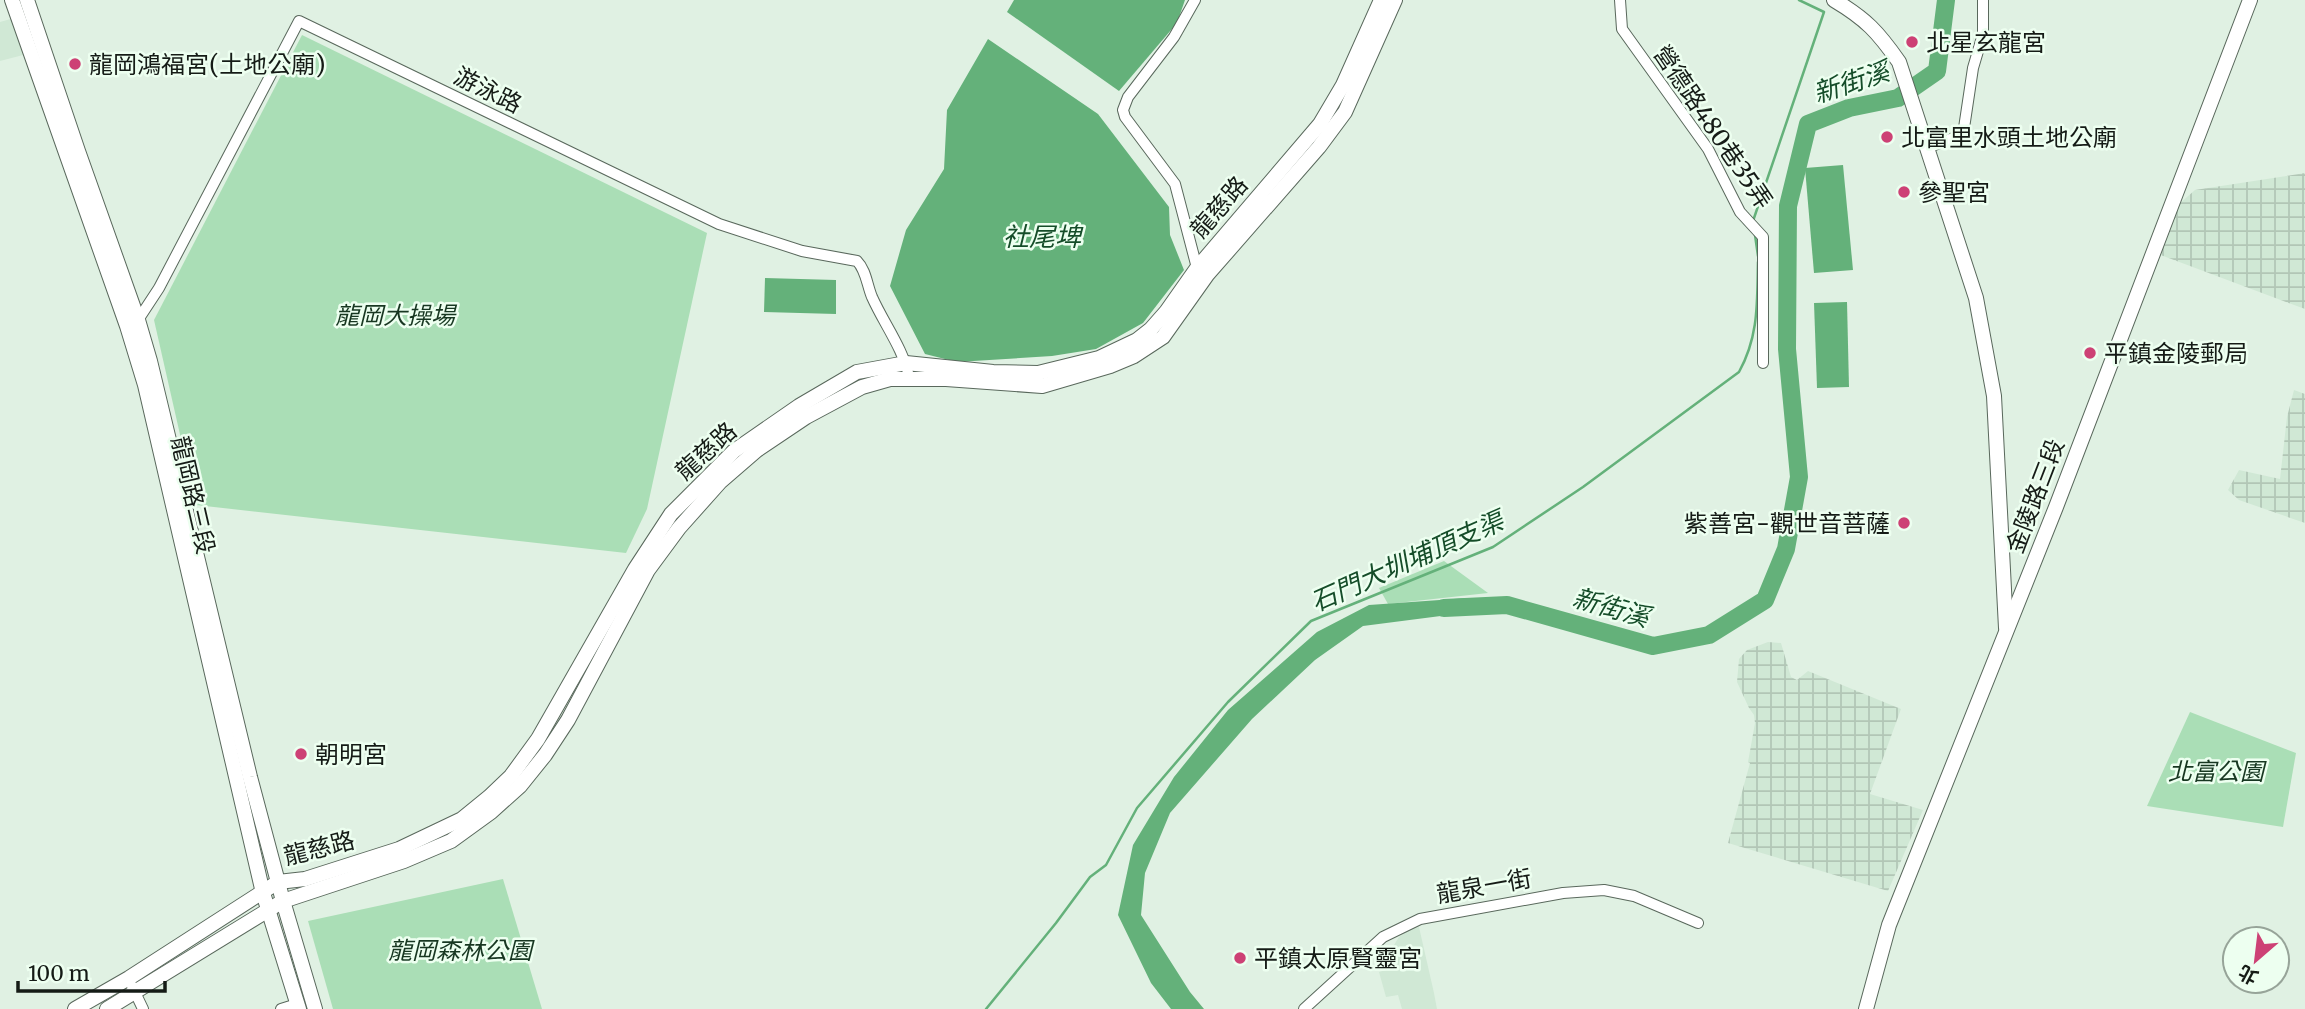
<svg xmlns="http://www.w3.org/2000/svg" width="2305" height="1009" font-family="Merriweather,'Noto Sans TC',serif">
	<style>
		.built { fill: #d0e8d5 }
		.industrial { fill: url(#industrial-grid) }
		.green { fill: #aadeb6 }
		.water { fill: #64b17a }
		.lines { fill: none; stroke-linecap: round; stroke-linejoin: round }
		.stream { stroke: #64b17a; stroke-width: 2.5 }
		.river { stroke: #64b17a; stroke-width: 18 }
		.street-casing { stroke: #59685c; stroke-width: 12 }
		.secondary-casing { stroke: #59685c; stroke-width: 16 }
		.street { stroke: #fff; stroke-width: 10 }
		.secondary { stroke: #fff; stroke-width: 14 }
		.poi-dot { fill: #cd4175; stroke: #edfff0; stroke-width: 2.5 }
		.labels { text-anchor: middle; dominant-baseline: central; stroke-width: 5; stroke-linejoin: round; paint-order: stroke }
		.poi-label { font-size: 24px; fill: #151b16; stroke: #edfff0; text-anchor: start }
		.street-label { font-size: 24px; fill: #151b16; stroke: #edfff0 }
		.park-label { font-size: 24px; font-style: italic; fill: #173721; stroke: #edfff0 }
		.water-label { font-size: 26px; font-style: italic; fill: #154d29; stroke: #edfff0 }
	</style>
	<defs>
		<pattern id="industrial-grid" width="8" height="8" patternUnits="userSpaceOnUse" patternTransform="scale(1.75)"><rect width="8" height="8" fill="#d0e8d5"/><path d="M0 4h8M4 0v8" fill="none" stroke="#b2c6b6"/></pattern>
	</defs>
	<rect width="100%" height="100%" fill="#e0f1e3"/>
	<g class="built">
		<polygon points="14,18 27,54 0,61 0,22"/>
		<polygon points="1419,927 1434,993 1437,1009 1402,1009 1398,995 1386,997 1379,972 1386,970 1383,954 1394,945 1399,937 1410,929"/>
	</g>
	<g class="industrial">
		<polygon points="2305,173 2305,309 2158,254 2179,204 2195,190"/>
		<polygon points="2294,390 2305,394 2305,523 2239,500 2228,490 2239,470 2280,479 2287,417"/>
		<polygon points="1768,642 1781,643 1791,677 1797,680 1808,671 1901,709 1870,794 1923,810 1888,891 1728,843 1750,763 1748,762 1755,723 1754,715 1749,708 1737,682 1739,659 1747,650"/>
	</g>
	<g class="green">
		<polygon points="302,35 707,233 647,509 626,553 196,505 154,320"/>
		<polygon points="1444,561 1488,593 1388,604 1379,588"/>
		<polygon points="2190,712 2296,753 2283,827 2147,806"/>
		<polygon points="503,879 542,1009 333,1009 308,921"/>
	</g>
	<g class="water">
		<polygon points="1014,0 1185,0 1177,23 1119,91 1007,12"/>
		<polygon points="988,39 1098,114 1169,207 1170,235 1184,270 1143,323 1096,349 1052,356 957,362 925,354 890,286 906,230 944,169 947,110"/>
		<polygon points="1843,165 1853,270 1814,273 1805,168"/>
		<polygon points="765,278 836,280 836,314 764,312"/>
		<polygon points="1847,302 1849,387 1817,388 1814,303"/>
		<polygon points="1468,598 1464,613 1363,626 1315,660 1252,719 1170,813 1145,873 1141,915 1190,992 1204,1009 1171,1009 1151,983 1118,915 1133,845 1174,777 1228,710 1317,632 1369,605"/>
	</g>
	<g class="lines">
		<g class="stream">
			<polyline points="1753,221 1824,12 1799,0"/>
			<polyline points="1755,235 1758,256"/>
			<path d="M986 1009 1056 923 1090 877 1106 865 1137 808 1228 702 1311 621 1493 547 1583 487 1739 372C1759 336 1757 302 1758 262"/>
		</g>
		<polyline class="river" points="1444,608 1507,605 1653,646 1709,635 1765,600 1786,549 1799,477 1787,349 1788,206 1808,124 1849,108 1898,98 1937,71 1946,0"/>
		<defs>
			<g id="street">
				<polyline points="1195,0 1174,37 1128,97 1123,110 1125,117 1175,184 1197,268 1201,271"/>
				<polyline points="1620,0 1622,29 1708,149 1740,212 1763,237 1763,363"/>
				<polyline points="1927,148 1956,137 1964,128 1973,68 1983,34 1983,0"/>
				<path d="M138 320 159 288 299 21 719 224 802 251 857 261C866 270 867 285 872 297 884 324 903 348 909 377"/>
				<polyline points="132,986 143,1009"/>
				<polyline points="281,1009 297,1004"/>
				<polyline points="1304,1009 1383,937 1420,919 1563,893 1604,890 1634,896 1698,923"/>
			</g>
			<g id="secondary">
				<polyline points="12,0 127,326 145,385 263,893 299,1009"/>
				<polyline points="27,0 78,151 138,320 150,361 250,777 283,901 315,1009"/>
				<path d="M1834 0C1866 19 1878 32 1899 62L1976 298 1994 396 2006 628"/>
				<polyline points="75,1009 129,978 278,882 305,879 399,849 462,819 489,797 511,776 538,739 635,569 671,514 734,451 799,406 857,372 906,363 993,372 1038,373 1099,358 1137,340 1151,329 1166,312 1197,268 1320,124 1343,85 1381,0"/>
				<polyline points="107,1009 283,901 404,861 451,841 491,812 520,786 545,755 568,720 648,570 679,528 720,482 757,450 806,417 862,387 890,379 946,379 1042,386 1110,366 1134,356 1163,337 1207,275 1319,147 1345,112 1395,0"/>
				<polyline points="1866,1009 1889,925 2056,507 2250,0"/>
			</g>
		</defs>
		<use href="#street" class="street-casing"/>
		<use href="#secondary" class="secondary-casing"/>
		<use href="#street" class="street"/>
		<use href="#secondary" class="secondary"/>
	</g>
	<g class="poi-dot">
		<circle cx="1912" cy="42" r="7"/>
		<circle cx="75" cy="64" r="7"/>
		<circle cx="1887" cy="137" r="7"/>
		<circle cx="1904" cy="192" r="7"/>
		<circle cx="2090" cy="353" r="7"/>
		<circle cx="1904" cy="523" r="7"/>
		<circle cx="301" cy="754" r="7"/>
		<circle cx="1240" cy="958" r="7"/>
	</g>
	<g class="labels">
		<g class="poi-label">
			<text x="1926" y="42">北星玄龍宮</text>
			<text x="89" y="64">龍岡鴻福宮(土地公廟)</text>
			<text x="1901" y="137">北富里水頭土地公廟</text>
			<text x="1918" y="192">參聖宮</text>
			<text x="2104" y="353">平鎮金陵郵局</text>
			<text x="1890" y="523" text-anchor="end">紫善宮-觀世音菩薩</text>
			<text x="315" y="754">朝明宮</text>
			<text x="1254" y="958">平鎮太原賢靈宮</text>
		</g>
		<g class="street-label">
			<text transform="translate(488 90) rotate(26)">游泳路</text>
			<text transform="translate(1713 127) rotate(56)">營德路480巷35弄</text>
			<text transform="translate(1219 207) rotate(-49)">龍慈路</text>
			<text transform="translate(706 451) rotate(-42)">龍慈路</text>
			<text transform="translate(193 495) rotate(77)">龍岡路三段</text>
			<text transform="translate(2035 496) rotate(-69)">金陵路三段</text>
			<text transform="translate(319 848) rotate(-14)">龍慈路</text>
			<text transform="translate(1484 886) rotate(-10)">龍泉一街</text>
		</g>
		<g class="park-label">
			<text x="395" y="315">龍岡大操場</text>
			<text x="2216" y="771">北富公園</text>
			<text x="460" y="950">龍岡森林公園</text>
		</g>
		<g class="water-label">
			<text transform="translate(1851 82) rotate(-18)">新街溪</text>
			<text x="1042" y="236">社尾埤</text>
			<text transform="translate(1407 561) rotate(-24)">石門大圳埔頂支渠</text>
			<text transform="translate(1611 607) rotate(16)">新街溪</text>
		</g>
	</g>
	<g transform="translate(2256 960) rotate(208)"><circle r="33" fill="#edfff0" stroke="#97a499" stroke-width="2"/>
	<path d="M0-5L12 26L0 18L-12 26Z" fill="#cd4175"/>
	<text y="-10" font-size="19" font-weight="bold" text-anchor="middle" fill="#151b16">北</text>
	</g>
	<path d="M18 981v10h147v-10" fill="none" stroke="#151b16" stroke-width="3.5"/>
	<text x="28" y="981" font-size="21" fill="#151b16" stroke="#edfff0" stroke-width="5" paint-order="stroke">100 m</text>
</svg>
